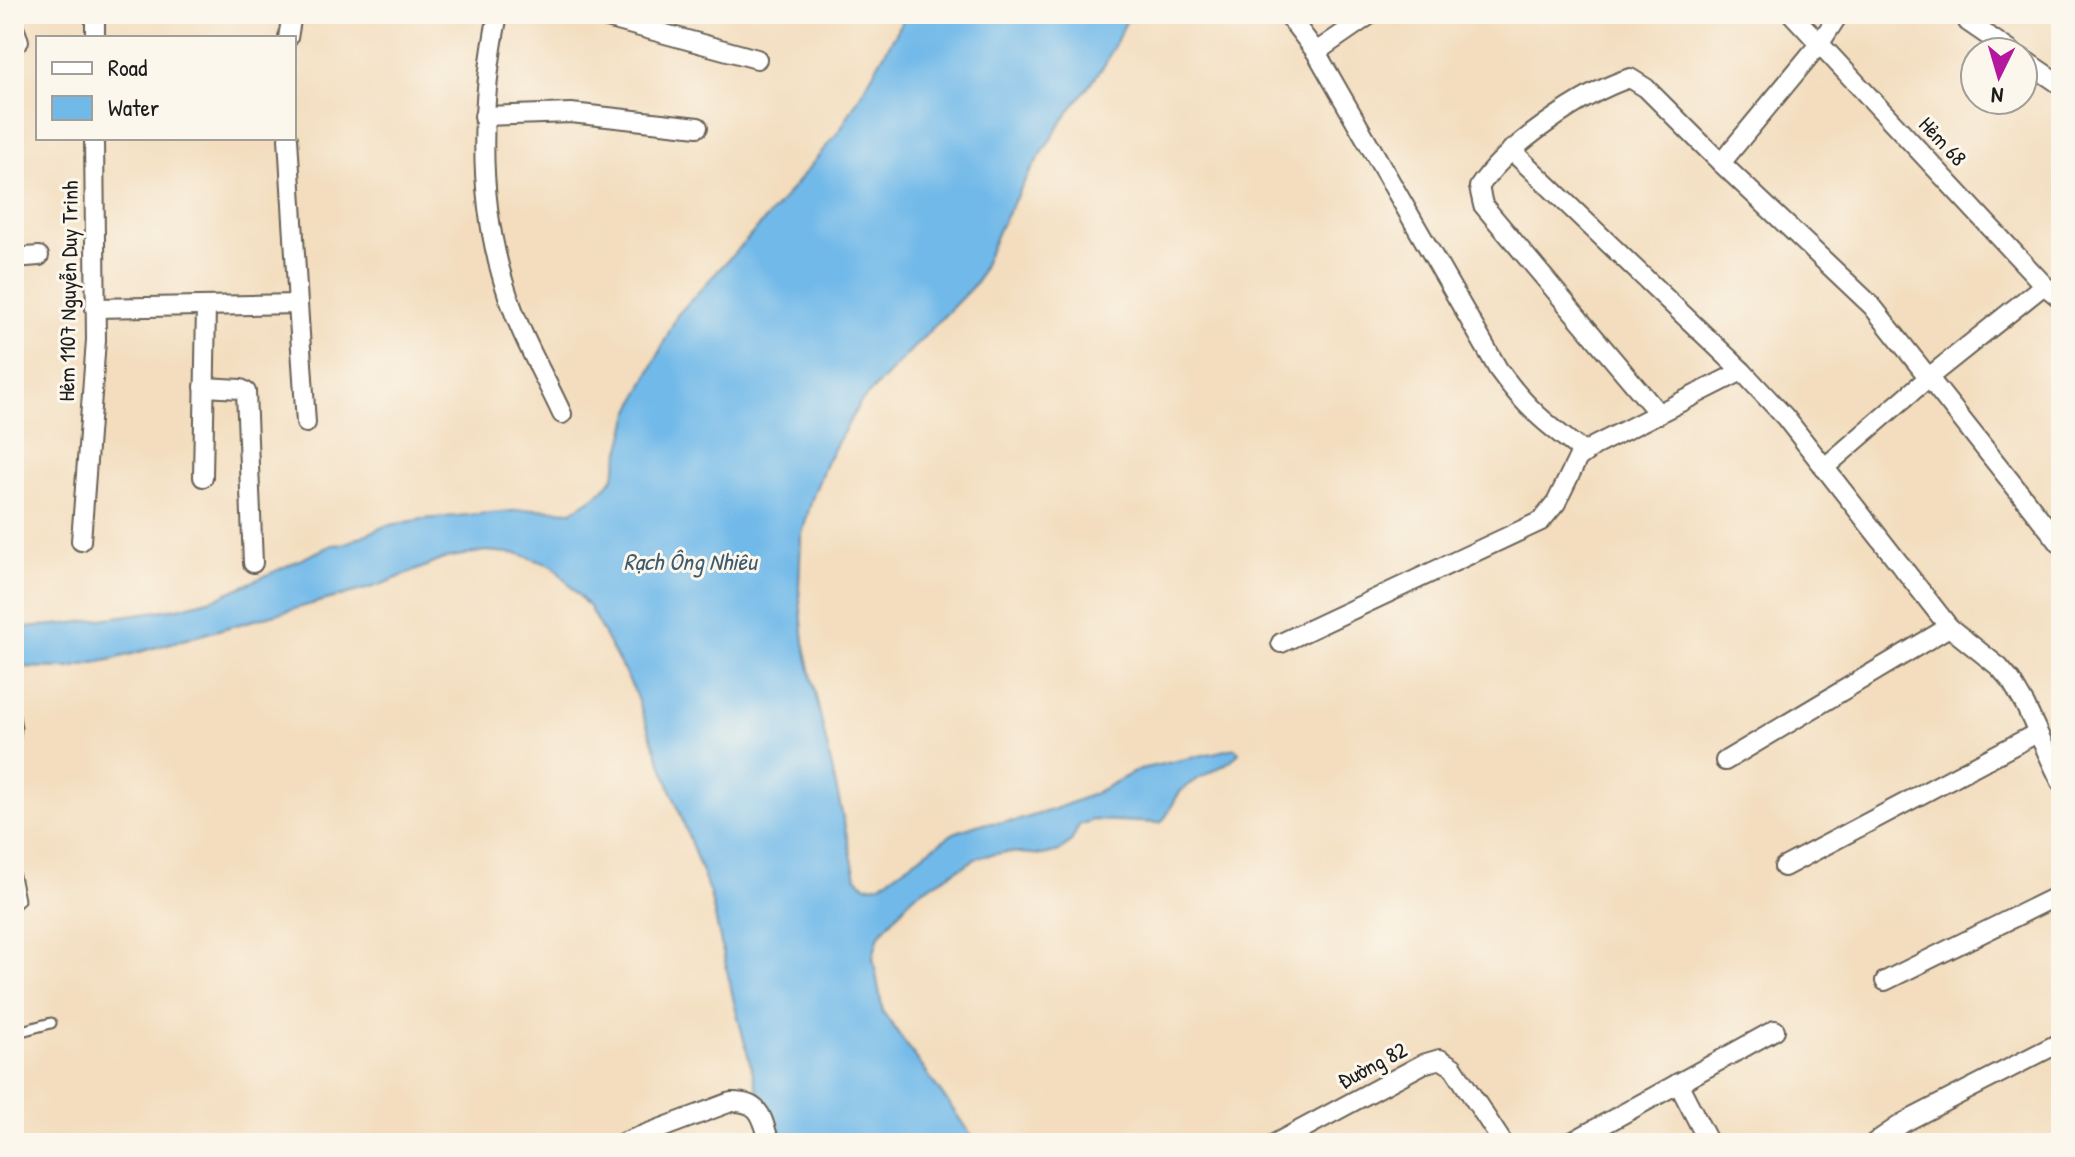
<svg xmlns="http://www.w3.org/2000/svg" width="2075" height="1157" font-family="'Patrick Hand',sans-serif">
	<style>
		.water { fill: #71b9e9; stroke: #466a82; stroke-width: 2 }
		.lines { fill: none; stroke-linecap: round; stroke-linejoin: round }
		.lane-casing { stroke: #676055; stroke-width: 13 }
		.street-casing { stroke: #676055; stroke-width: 22 }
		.lane { stroke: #fff; stroke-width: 9 }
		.street { stroke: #fff; stroke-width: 18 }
		.labels { text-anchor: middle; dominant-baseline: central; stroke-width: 6; stroke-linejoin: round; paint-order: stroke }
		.street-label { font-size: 22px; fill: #1c1c1c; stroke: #fbf7ec }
		.water-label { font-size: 24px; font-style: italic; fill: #3e5b6e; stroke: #fbf7ec }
	</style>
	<rect width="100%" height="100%" fill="#fbf7ec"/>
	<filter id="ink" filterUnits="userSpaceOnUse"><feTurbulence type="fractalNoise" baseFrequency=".0125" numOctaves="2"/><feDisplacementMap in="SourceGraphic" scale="16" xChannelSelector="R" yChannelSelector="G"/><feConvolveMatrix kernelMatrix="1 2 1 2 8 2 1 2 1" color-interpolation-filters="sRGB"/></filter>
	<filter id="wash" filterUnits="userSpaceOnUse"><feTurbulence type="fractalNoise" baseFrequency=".006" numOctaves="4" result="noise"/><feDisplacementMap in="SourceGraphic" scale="32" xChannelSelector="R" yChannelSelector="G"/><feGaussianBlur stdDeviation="1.8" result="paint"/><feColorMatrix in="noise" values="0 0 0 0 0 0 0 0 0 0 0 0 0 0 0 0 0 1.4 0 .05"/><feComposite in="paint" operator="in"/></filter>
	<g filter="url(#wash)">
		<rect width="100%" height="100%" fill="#f3ddbe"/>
		<path class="water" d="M907 14H1130L1105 64 1063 120 1027 177 998 231 977 282 860 403 827 461 813 496 801 537 799 588 804 642 856 877 866 886 879 885 954 833 980 824 1016 821 1055 809 1093 794 1140 769 1235 748 1239 752C1226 770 1197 774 1181 791 1172 801 1171 814 1160 823L1093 820 1079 825 1072 840 1060 851 1043 855 1007 852 979 857 914 895 879 935 873 957 883 1012 977 1143H779L756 1085 735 1006 710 894 633 688 589 607 553 566 519 554 486 551 446 558 380 585 114 659 69 668 14 667V628L66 624 178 608 219 597 332 545 344 544 385 526 423 519 535 509 572 511 597 495 613 479 630 413 677 315 776 208 840 130Z"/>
	</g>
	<g filter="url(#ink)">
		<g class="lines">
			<defs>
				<g id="lane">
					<polyline points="14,742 16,728 14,716"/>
					<polyline points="14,876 19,900 14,905"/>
					<polyline points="14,1033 51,1023"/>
				</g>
				<g id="street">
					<path d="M498 14C478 114 477 219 515 315 528 349 547 381 562 414"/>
					<polyline points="592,14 757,59"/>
					<path d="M1287 14 1316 52 1498 369C1526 408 1546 424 1585 453"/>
					<polyline points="1792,14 2044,285 2061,299"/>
					<polyline points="1968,22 2012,52"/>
					<polyline points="14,28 19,41"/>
					<polyline points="95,38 95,14"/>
					<polyline points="288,38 292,14"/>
					<polyline points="1316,52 1371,14"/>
					<polyline points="2023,59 2061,85"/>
					<polyline points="484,116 571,113 698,127"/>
					<polyline points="288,138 298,304"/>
					<polyline points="1511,150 1742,371 1785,417 1949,627 1999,667 2011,681 2025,705 2061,782"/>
					<polyline points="1721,163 1820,43 1839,14"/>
					<polyline points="14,258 39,256"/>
					<polyline points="95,308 298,304 306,423"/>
					<polyline points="204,387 241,389 246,392 253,563"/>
					<path d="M1659 414 1483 205 1479 187C1506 146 1583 93 1630 78L1646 88 1721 163 1872 306 2061 545"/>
					<polyline points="1824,468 1929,377 2044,285"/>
					<polyline points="203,477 206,306"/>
					<polyline points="81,541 96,340 94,138"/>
					<polyline points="1281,643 1541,521 1556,503 1578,458 1594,446 1742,371"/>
					<polyline points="1725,761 1949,627"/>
					<polyline points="1784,867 2037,733"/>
					<polyline points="1885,981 2061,894"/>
					<polyline points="1678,1083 1709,1143"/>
					<path d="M622 1143 731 1102C762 1101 762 1119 770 1143"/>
					<polyline points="1276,1143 1423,1064 1440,1059 1453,1067 1503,1143"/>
					<polyline points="1570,1143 1775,1030"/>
					<polyline points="1874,1143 1903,1123 2061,1042"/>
				</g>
			</defs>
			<use href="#lane" class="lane-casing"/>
			<use href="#street" class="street-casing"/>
			<use href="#lane" class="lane"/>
			<use href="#street" class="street"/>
		</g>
	</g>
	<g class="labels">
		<g class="street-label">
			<text transform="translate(1943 141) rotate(47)">Hẻm 68</text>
			<text transform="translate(68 291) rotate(-89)">Hẻm 1107 Nguyễn Duy Trinh</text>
			<text transform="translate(1372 1065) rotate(-28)">Đường 82</text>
		</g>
		<g class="water-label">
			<text x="690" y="561">Rạch Ông Nhiêu</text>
		</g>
	</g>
	<rect width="2075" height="1157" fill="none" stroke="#fbf7ec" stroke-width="48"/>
	<rect x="36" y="36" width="260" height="104" fill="#fbf7ec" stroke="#a29f99" stroke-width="2"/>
	<rect x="52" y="62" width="40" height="12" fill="#ffffff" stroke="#a29f99" stroke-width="2"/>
	<text x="108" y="76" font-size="24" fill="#1c1c1c">Road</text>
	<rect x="52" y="96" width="40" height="24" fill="#71b9e9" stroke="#a29f99" stroke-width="2"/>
	<text x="108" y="116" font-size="24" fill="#1c1c1c">Water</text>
	<g transform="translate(1999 76) rotate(185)"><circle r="38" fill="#fbf7ec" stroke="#a29f99" stroke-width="2"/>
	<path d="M0-6L14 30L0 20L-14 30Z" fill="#b5179e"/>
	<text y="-12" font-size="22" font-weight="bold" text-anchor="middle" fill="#1c1c1c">N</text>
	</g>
</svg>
